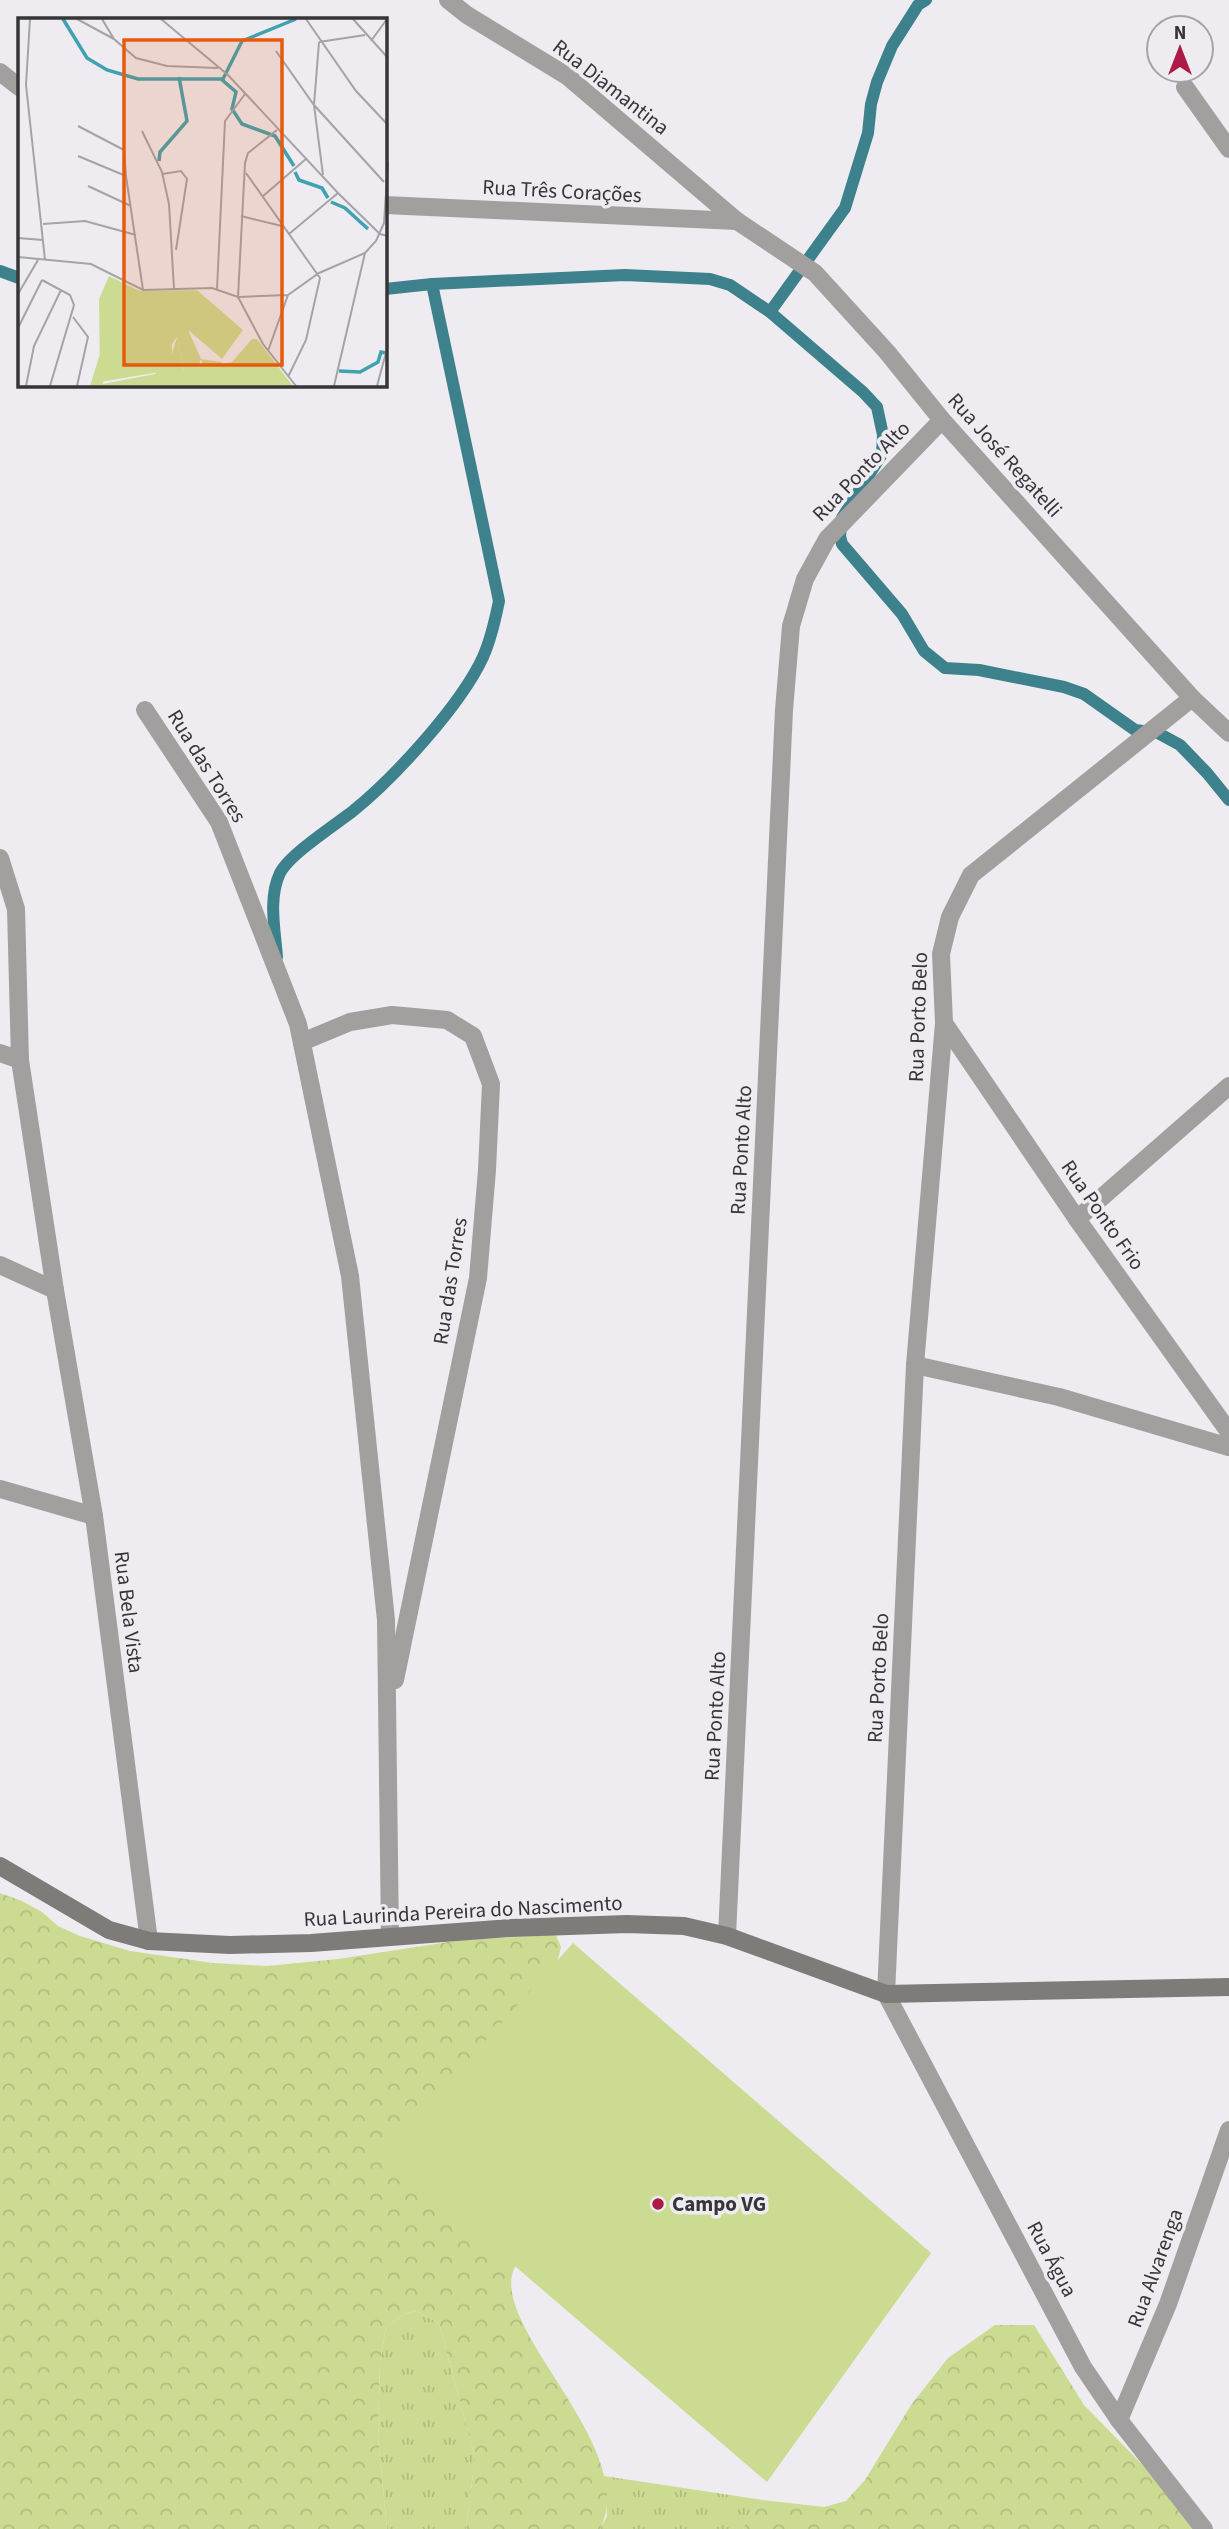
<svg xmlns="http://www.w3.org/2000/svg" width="1229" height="2529" font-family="'Source Sans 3',sans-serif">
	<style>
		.grass { fill: url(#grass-tufts) }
		.forest { fill: url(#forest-crowns) }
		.pitch { fill: #ccdb92 }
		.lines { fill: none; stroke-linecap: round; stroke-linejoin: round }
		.stream { stroke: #3d818c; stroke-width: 12 }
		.street { stroke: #a2a09e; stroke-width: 18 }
		.secondary { stroke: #7e7b79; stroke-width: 18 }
		.poi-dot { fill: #ae1a46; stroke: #eeecf1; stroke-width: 2.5 }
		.labels { text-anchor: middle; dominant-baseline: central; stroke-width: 7; stroke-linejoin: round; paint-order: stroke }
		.street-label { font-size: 21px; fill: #363537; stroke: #eeecf1 }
		.poi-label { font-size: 21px; font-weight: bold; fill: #363537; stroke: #eeecf1; text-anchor: start }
		.inset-river { fill: none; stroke: #40a2b0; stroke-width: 3.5 }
		.inset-road { fill: none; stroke: #a4a3a7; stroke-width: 2 }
		.view { fill: #e8590c; fill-opacity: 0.15; stroke: #e8590c; stroke-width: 3.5 }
		.inset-edge { fill: none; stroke: #363537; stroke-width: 3.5 }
	</style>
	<defs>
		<pattern id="grass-tufts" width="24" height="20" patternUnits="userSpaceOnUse" patternTransform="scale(1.75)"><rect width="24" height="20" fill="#ccdb92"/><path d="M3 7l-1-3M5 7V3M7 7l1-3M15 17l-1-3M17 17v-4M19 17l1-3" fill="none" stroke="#b0bd7e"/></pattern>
		<pattern id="forest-crowns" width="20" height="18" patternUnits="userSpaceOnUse" patternTransform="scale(1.75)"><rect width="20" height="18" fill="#ccdb92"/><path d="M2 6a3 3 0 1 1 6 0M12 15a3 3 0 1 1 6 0" fill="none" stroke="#b0bd7e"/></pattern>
	</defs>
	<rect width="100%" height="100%" fill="#eeecf1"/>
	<g class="grass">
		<polygon points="417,2311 439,2323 475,2458 466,2529 387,2529 378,2438 380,2361 386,2327 404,2314"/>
		<polygon points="604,2476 763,2500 748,2517 743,2529 600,2529 607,2516"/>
	</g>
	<g class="forest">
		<path d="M0 1893 22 1901 42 1912 58 1926 80 1936 130 1951 213 1963 267 1966 338 1959 461 1940 556 1935 561 1947 556 1968 518 2262C476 2318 643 2445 600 2529H466L475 2458 439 2323 417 2311 404 2314 386 2327 380 2361 378 2438 387 2529H0Z"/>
		<polygon points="995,2325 1034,2325 1084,2405 1205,2529 743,2529 748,2517 763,2500 824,2507 846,2501 865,2480 911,2405 948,2358"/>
	</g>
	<polygon class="pitch" points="573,1943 931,2253 767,2482 384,2154"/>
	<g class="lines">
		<g class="stream">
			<polyline points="0,271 19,278"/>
			<polyline points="385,289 432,284 625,275 710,279 730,285 770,312 863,392 877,407 883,435 882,454 842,518 840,536 842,544 902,614 924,651 945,668 979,670 1064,687 1084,694 1135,730 1158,733 1180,745 1207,773 1229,800"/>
			<polyline points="770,312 845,208 868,133 871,104 877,82 892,46 918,5 926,0"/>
			<path d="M277 957C275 930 268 898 280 873 290 854 335 825 353 811 394 778 461 705 483 657 491 639 495 621 499 601L432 284"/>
		</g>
		<g class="street">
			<polyline points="448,0 467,15 567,76 737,221 815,273 887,352 942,420 1192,698 1229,733"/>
			<polyline points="0,72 19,87"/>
			<polyline points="1185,87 1229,149"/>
			<polyline points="385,205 737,221"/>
			<polyline points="1192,698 971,875 950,917 941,954 944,1023 915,1365 886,1994 1083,2367 1119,2420 1204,2529"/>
			<polyline points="145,710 219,822 298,1024 350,1276 386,1620 390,1937"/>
			<polyline points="0,858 16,909 20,1060"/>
			<polyline points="944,1023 1077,1219 1229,1432"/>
			<polyline points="302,1042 350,1022 392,1015 447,1020 473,1036 491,1084 487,1170 478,1278 395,1680"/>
			<polyline points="0,1053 20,1060 55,1290 94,1516 149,1941"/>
			<polyline points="1077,1219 1229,1086"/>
			<polyline points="0,1265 55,1290"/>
			<polyline points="915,1365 1059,1397 1229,1447"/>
			<polyline points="0,1489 94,1516"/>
			<polyline points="727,1936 784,710 791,626 805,579 827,539 942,420"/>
			<polyline points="1119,2420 1168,2304 1229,2130"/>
		</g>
		<polyline class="secondary" points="0,1866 109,1930 149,1941 230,1945 311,1943 511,1928 627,1924 684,1926 727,1936 886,1994 1229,1987"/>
	</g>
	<circle class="poi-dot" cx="658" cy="2204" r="7"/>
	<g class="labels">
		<g class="street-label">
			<text transform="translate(611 87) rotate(38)">Rua Diamantina</text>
			<text transform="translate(562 191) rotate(3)">Rua Três Corações</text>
			<text transform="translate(1005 455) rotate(48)">Rua José Regatelli</text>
			<text transform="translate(861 471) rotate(-46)">Rua Ponto Alto</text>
			<text transform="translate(207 766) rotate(58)">Rua das Torres</text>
			<text transform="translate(918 1017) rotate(-88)">Rua Porto Belo</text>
			<text transform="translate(741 1150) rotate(-87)">Rua Ponto Alto</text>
			<text transform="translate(1103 1215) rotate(55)">Rua Ponto Frio</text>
			<text transform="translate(450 1281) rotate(-81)">Rua das Torres</text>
			<text transform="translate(129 1612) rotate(83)">Rua Bela Vista</text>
			<text transform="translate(878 1678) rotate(-87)">Rua Porto Belo</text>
			<text transform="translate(715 1716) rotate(-87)">Rua Ponto Alto</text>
			<text transform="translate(463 1911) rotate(-3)">Rua Laurinda Pereira do Nascimento</text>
			<text transform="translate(1052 2259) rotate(62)">Rua Água</text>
			<text transform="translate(1155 2268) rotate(-70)">Rua Alvarenga</text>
		</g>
		<g class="poi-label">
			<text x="672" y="2204">Campo VG</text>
		</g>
	</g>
	<g transform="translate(18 18)">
		<rect width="369" height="369" fill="#eeecf1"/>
		<path d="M159 319 166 353 184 346 183 341 204 344 202 368H72L84 329 85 366 137 356 154 336Z" fill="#ccdb92"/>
		<path d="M91 258 122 273 178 272 171 314 183 341 178 354 166 353 159 319 154 326V352L82 364 81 281ZM234 321H239L275 368H202V346L214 344Z" fill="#ccdb92"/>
		<path d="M179 272 225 312 204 341 155 299Z" fill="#ccdb92"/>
		<path class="inset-river" d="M45 1 69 40 89 52 120 61H203L218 74 214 91 224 106 257 118 276 148M205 61 224 23 278 1M141 143 142 134 169 103 161 59M277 154 281 162 304 170 310 180M313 184 327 190 350 211M321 353 342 354 360 344 363 334 368 335"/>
		<path class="inset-road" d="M12 1 8 67 27 242M59 1 96 21M84 1 96 21 118 40 149 48 200 50M143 1 210 57 320 175 362 216 370 218M288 1 338 73 370 107M335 1 370 40M353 23 369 1M301 24 296 87 305 157M301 24 347 17M258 33 296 87 366 164M60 108 106 132 108 158M259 112 230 135 227 145 220 279 245 326 278 368M124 113 144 154 151 186 156 271M60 138 108 158 125 272M228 155 302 260 288 322 270 359M144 156 163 153 169 161 158 232M70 168 113 188M244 179 289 140M223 198 264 208M25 206 67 203 118 217M271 216 320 175M0 220 25 222M0 239 73 246 125 272 194 270 220 279 270 277 301 255 347 235 358 223 366 205 370 144M24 262 52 277 56 287 32 368M199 271 207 103 227 76M0 276 20 242M55 299 70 319 59 368M0 310 24 262M250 333 270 277M8 368 16 328 43 272M316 368 347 235M359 368 370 327"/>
		<path class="view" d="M106 22H264V347H106Z"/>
		<rect width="369" height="369" class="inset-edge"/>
	</g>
	<g transform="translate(1180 49)"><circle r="33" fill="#eeecf1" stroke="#a4a3a7" stroke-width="2"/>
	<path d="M0-5L12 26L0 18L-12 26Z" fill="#ae1a46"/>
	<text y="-10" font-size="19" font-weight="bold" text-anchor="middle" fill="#363537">N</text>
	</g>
</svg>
